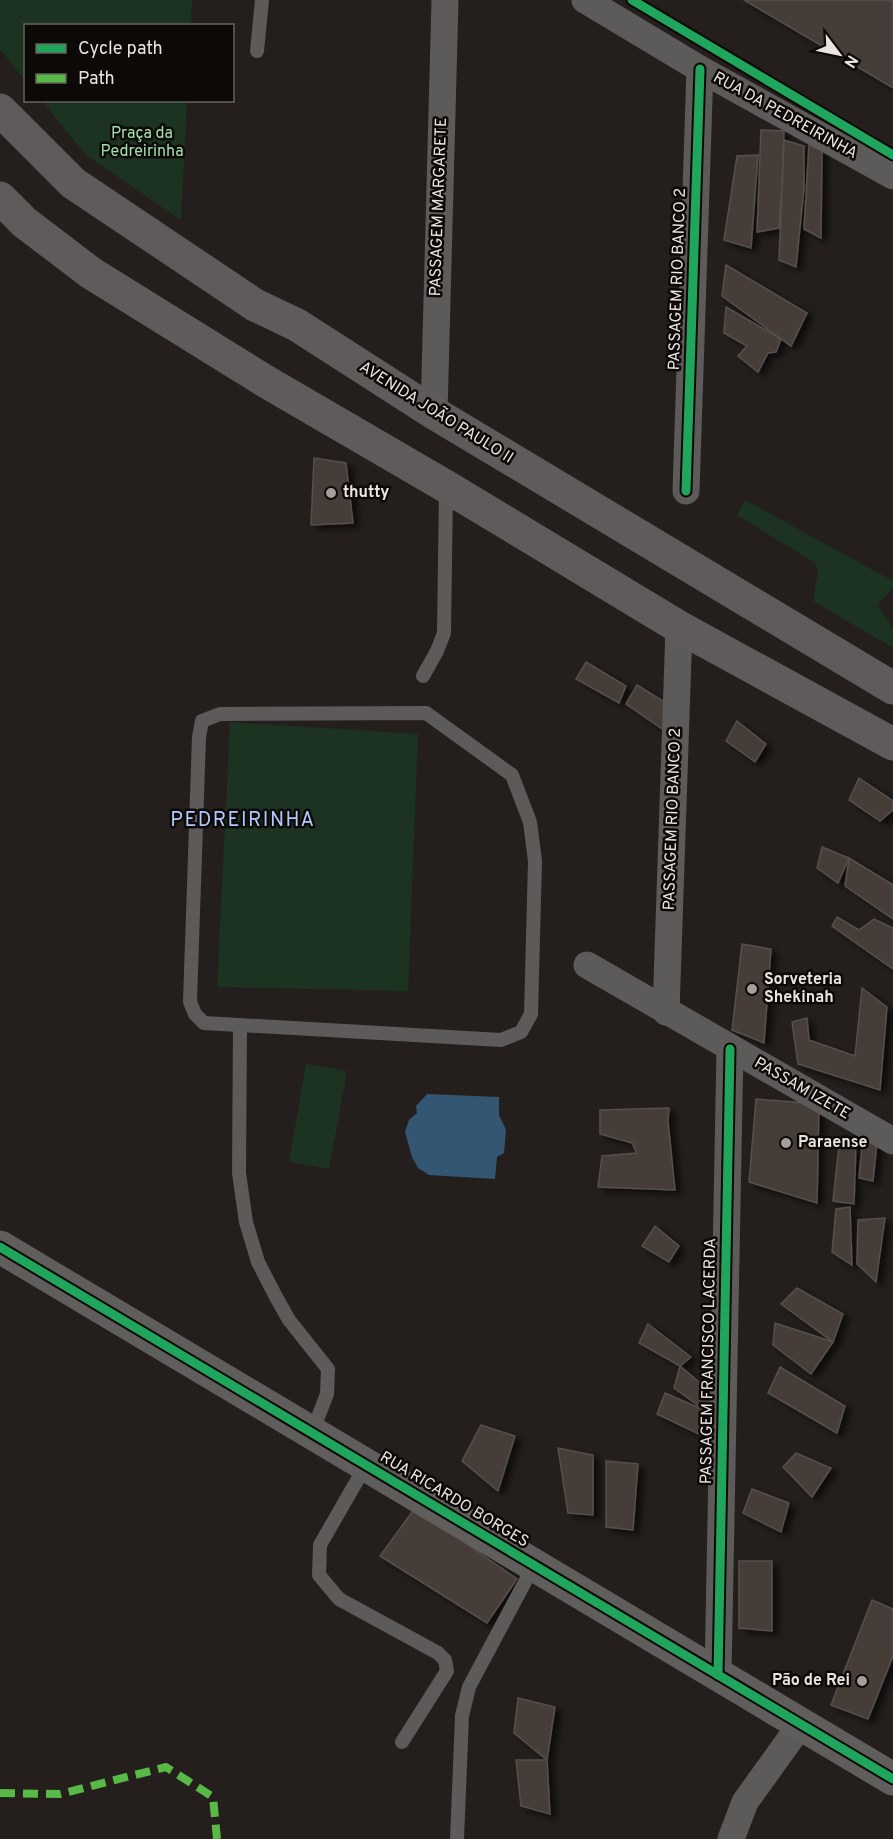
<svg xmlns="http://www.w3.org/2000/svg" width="893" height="1839" font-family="Overpass,sans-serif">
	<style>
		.green { fill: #1b3320 }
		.water { fill: #335772 }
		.building { fill: #463e37; stroke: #544f4d; stroke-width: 1.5; filter: url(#shadow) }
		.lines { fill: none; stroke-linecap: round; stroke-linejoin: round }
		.lane { stroke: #5d5a5a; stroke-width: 14 }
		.street { stroke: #5d5a5a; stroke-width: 27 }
		.secondary { stroke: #605d5d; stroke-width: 33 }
		.primary { stroke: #605b5b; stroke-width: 33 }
		.quiet { stroke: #58b947; stroke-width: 8; stroke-dasharray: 15 8; stroke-linecap: butt }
		.cycleway-casing { stroke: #0d0907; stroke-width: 13 }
		.cycleway { stroke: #20a55d; stroke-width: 9 }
		.poi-dot { fill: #a59f9b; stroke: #0d0907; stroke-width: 2 }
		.labels { text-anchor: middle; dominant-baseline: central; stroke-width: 5; stroke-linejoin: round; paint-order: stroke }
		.street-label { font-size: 16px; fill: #eae4e0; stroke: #0d0907 }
		.park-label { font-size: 16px; fill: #a0e0ad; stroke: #0d0907 }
		.poi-label { font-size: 16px; font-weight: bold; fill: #eae4e0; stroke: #0d0907; text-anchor: start }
		.quarter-label { font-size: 20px; letter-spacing: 1.5px; fill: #afc9fe; stroke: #0d0907 }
	</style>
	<defs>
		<filter id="shadow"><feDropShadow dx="6" dy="4" stdDeviation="3" flood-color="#0009"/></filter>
	</defs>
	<rect width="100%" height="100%" fill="#241f1c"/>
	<g class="green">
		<polygon points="0,0 192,0 191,25 26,26 25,81 0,49"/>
		<polygon points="42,101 187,101 181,220 86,155"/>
		<polygon points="745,500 893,581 893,587 878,605 893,629 893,648 813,601 818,573 815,563 737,515"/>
		<polygon points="230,722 418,734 408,991 217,987"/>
		<polygon points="306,1064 347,1071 329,1169 289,1162"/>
	</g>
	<polygon class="water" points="427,1094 499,1097 499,1115 506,1130 504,1153 497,1157 495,1179 429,1175 418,1168 412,1157 405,1132 409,1120 417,1113 416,1106"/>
	<g class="building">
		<polygon points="744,0 893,0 893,88"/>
		<polygon points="761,130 784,131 782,186 779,228 757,232"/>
		<polygon points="784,140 804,146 804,188 796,267 779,260"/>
		<polygon points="809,145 822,150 821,238 804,229"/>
		<polygon points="758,155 751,248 724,240 737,156"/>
		<polygon points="726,265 807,313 791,346 722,296"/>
		<polygon points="726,307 781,339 776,352 768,353 758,372 738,356 747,346 724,333"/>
		<polygon points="314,458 346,463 353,523 311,525"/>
		<polygon points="586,662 626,686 619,703 576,679"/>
		<polygon points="637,685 673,707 668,733 626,704"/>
		<polygon points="737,721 766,744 755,762 726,741"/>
		<polygon points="859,778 893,801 893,810 880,821 849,800"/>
		<polygon points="822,847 849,858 838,883 817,868"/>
		<polygon points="849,858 893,885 893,919 845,886"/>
		<polygon points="837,917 859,930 874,919 893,928 893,969 832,926"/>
		<polygon points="742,944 771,949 764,1043 732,1030"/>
		<polygon points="862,988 887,1007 880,1090 798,1064 792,1022 807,1018 809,1040 855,1056"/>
		<polygon points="756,1099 819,1104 817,1203 749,1182"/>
		<polygon points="669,1108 668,1121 675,1190 598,1187 602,1156 637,1153 632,1143 600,1134 600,1110"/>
		<polygon points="864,1125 878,1133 873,1181 859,1178"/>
		<polygon points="840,1137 856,1143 854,1204 833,1201"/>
		<polygon points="850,1207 852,1265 832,1252 836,1209"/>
		<polygon points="885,1218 876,1282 857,1264 858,1220"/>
		<polygon points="655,1226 679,1246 669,1262 642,1246"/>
		<polygon points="797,1288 843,1314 833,1342 781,1304"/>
		<polygon points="775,1323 833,1342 811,1374 773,1345"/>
		<polygon points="648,1324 691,1357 680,1366 639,1343"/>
		<polygon points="680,1366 711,1392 707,1412 674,1388"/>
		<polygon points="780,1367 845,1406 837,1433 768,1393"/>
		<polygon points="665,1393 709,1412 711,1416 707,1438 657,1414"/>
		<polygon points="481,1425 515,1436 498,1491 462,1461"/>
		<polygon points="558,1448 593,1455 593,1515 568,1513"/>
		<polygon points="796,1453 831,1468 812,1497 783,1467"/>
		<polygon points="606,1461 638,1464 633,1530 606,1527"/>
		<polygon points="752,1489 789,1503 781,1532 743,1513"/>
		<polygon points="415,1508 517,1579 487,1623 380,1556"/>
		<polygon points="739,1561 772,1561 772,1631 739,1628"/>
		<polygon points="872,1600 893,1609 893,1656 868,1719 831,1705"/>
		<polygon points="518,1698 555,1707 547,1760 514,1733"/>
		<polygon points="516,1760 547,1760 550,1814 521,1806"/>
	</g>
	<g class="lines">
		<g class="lane">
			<polyline points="257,51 262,0"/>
			<polyline points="423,676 437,651 444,633 446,489"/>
			<polygon points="426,713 512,775 530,822 535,861 531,1014 521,1032 501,1040 204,1023 195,1014 190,1002 199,737 202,721 220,714"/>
			<polyline points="240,1025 239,1173 246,1222 258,1262 276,1297 289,1320 328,1369 327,1394 312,1433"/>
			<polyline points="366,1465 320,1545 319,1575 339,1599 438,1653 445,1660 447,1671 402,1742"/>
			<polyline points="457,1839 462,1716 469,1687 534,1565"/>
		</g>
		<g class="street">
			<polyline points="585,0 700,69 893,176"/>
			<polyline points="434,413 445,0"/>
			<polyline points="686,491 700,69"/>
			<polyline points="587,965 893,1141"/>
			<polyline points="666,1012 679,627"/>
			<polyline points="718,1675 730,1049"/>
			<polyline points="731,1839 745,1802 801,1724"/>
		</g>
		<polyline class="secondary" points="0,1247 893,1779"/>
		<g class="primary">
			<polyline points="0,110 73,183 255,305 297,325 434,413 893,688"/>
			<polyline points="0,198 24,222 91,273 265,381 447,487 679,627 893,744"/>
		</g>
		<polyline class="quiet" points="0,1793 60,1794 166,1767 213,1797 217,1839"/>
		<defs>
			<g id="cycleway">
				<polyline points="632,0 893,155"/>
				<polyline points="686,491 700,69"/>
				<polyline points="0,1247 893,1779"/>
				<polyline points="718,1675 730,1049"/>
			</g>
		</defs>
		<use href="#cycleway" class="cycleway-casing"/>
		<use href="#cycleway" class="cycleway"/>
	</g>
	<g class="poi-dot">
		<circle cx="331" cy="493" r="6"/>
		<circle cx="752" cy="989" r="6"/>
		<circle cx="786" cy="1143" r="6"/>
		<circle cx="862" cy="1681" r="6"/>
	</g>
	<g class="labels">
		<g class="street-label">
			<text transform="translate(785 116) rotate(29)">RUA DA PEDREIRINHA</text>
			<text transform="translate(439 207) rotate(-88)">PASSAGEM MARGARETE</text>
			<text transform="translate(678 279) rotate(-88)">PASSAGEM RIO BANCO 2</text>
			<text transform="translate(436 413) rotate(32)">AVENIDA JOÃO PAULO II</text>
			<text transform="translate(673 819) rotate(-88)">PASSAGEM RIO BANCO 2</text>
			<text transform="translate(802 1089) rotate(30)">PASSAM IZETE</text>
			<text transform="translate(709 1361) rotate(-89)">PASSAGEM FRANCISCO LACERDA</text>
			<text transform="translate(454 1500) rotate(31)">RUA RICARDO BORGES</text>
		</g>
		<g class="park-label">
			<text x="142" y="134">Praça da<tspan x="142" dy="18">Pedreirinha</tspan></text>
		</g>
		<g class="poi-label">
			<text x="343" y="493">thutty</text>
			<text x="764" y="980">Sorveteria<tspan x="764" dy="18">Shekinah</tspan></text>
			<text x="798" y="1143">Paraense</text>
			<text x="850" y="1681" text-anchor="end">Pão de Rei</text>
		</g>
		<g class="quarter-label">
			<text x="243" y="821">PEDREIRINHA</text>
		</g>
	</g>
	<rect x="24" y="24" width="210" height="78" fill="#0d0907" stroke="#65615e" stroke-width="1.5"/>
	<rect x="36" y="44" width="30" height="9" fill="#20a55d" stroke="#65615e" stroke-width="1.5"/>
	<text x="78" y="54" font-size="18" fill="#eae4e0">Cycle path</text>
	<rect x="36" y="74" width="30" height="9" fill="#58b947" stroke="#65615e" stroke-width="1.5"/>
	<text x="78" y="84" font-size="18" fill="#eae4e0">Path</text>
	<g transform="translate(839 54) rotate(122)" stroke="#0d0907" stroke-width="4.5" paint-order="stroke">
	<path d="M0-4.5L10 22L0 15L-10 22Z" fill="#eae4e0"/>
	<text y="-9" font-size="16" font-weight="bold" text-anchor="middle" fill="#eae4e0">N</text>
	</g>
</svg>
